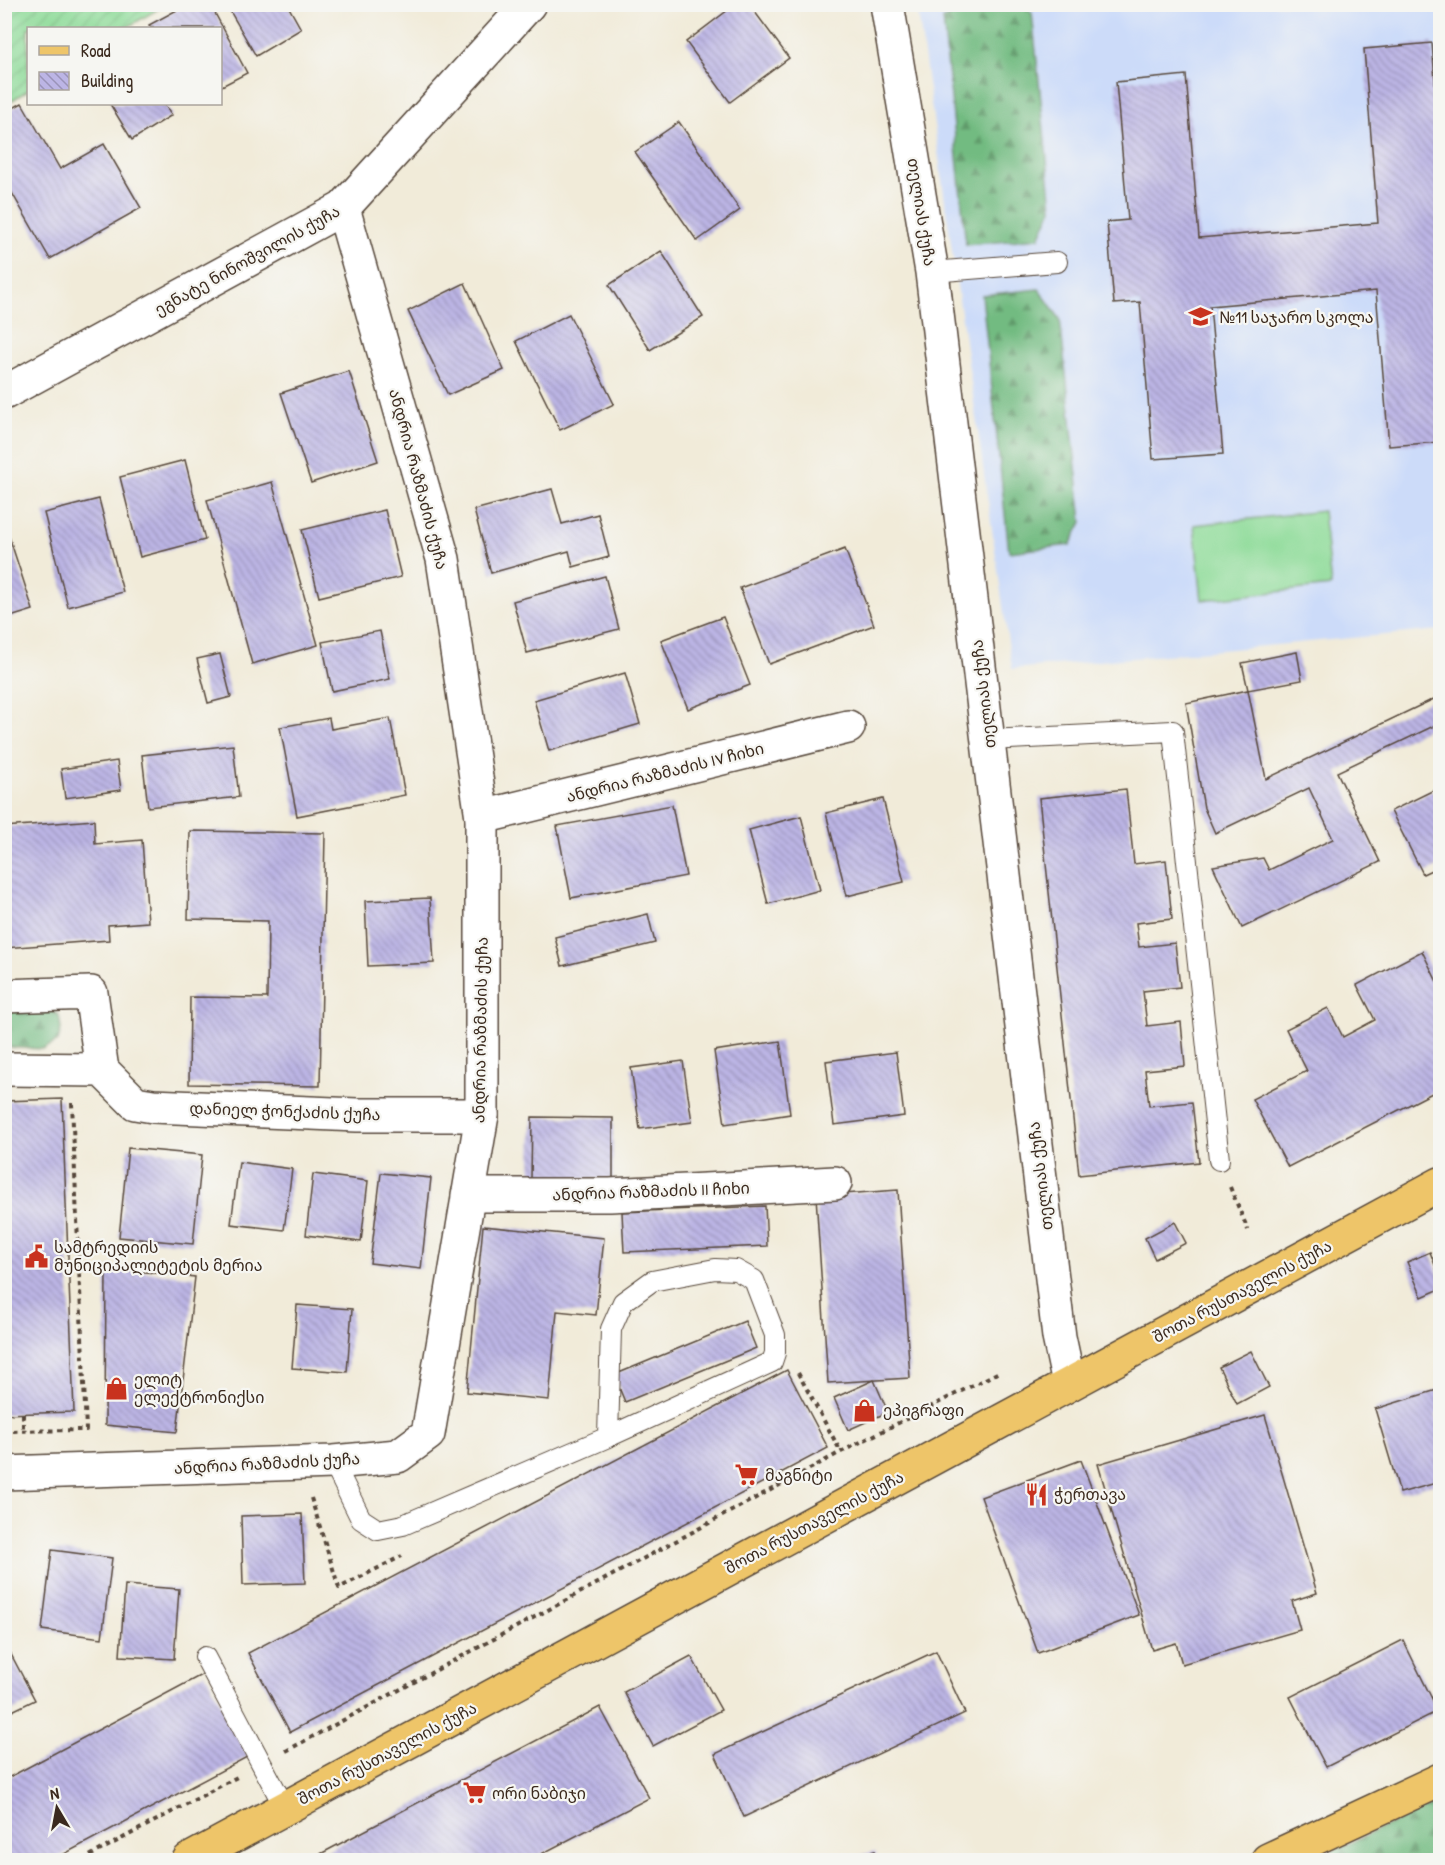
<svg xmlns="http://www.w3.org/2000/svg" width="1445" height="1865" font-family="'Patrick Hand','Noto Sans Georgian',sans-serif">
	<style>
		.built { fill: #ccdbf9 }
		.forest { fill: url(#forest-firs); stroke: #567250; stroke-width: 1.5 }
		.garden { fill: url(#garden-furrows); stroke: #64825c; stroke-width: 1.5 }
		.pitch { fill: #8edb99; stroke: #64825c; stroke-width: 1.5 }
		.building { fill: url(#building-back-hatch) }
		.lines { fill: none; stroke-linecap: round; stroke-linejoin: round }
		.service-casing { stroke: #56473a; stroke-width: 22 }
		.minor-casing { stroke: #56473a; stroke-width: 36 }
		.primary-casing { stroke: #56473a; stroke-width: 36 }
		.path { stroke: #56473a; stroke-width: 4; stroke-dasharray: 4.5 4.5; stroke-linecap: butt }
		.service { stroke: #fff; stroke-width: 20 }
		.minor { stroke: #fff; stroke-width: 33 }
		.primary { stroke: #eec569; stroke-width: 33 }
		.labels { text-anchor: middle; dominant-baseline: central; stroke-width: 4.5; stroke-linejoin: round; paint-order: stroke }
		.street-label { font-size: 16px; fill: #3b2a1e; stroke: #f6f6f2 }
		.poi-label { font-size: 16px; fill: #3b2a1e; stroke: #f6f6f2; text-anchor: start }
	</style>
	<defs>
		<pattern id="forest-firs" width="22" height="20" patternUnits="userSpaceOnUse" patternTransform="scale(1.5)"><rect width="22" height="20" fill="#72bb81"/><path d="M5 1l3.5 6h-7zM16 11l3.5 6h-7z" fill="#5f9869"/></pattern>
		<pattern id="garden-furrows" width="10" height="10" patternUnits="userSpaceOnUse" patternTransform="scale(1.5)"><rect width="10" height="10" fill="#8edb99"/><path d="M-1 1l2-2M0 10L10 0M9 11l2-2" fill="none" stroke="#7bbc83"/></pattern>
		<pattern id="building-back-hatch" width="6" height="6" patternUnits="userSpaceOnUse" patternTransform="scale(1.5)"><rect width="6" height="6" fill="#bcb5e5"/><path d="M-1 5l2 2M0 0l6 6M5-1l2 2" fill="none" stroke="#9a93b9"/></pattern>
	</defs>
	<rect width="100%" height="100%" fill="#f6f6f2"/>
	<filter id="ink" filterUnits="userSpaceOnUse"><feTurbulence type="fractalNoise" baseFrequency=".0167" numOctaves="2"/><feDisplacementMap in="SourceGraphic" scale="12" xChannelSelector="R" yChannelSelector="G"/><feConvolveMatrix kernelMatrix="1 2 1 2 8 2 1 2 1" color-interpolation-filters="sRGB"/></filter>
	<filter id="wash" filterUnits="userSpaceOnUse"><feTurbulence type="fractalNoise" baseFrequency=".008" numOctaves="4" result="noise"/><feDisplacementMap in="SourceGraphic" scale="24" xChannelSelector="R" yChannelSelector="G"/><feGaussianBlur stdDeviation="1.35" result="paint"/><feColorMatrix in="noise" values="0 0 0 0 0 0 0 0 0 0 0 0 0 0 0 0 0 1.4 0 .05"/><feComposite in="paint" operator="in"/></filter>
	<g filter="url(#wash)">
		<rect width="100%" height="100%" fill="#f1ebd9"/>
		<polygon class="built" points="917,5 1440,5 1440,630 1012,669"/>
		<g class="forest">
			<polygon points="971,5 1024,5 1032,13 1052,209 1039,238 966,245 943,19"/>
			<polygon points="1039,289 1060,319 1082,522 1070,545 1009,552 982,295"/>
			<polygon points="38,1003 59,1015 61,1029 58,1041 44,1049 5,1047 4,1008"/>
			<polygon points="1440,1801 1440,1860 1314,1860"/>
		</g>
		<polygon class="garden" points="5,4 165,4 165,5 126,28 28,28 28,90 5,105"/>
		<polygon class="pitch" points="1323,511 1331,586 1202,600 1194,525"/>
		<g id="blocks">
			<g class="building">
				<polygon points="188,4 210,4 247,73 220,87 220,28 151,28 149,25"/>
				<polygon points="226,4 287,4 301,29 256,56"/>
				<polygon points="736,4 749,4 789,58 730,102 686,42"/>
				<polygon points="1432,43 1440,143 1440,442 1389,446 1376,291 1210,306 1223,454 1153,459 1140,302 1114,304 1107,222 1128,220 1116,82 1186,75 1199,238 1378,223 1364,49"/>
				<polygon points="22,103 60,169 104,144 141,208 50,259 12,193 4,197 4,113"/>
				<polygon points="110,104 164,104 172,115 132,140"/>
				<polygon points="679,122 740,210 697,241 635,152"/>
				<polygon points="661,251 703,317 650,350 609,285"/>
				<polygon points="465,283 504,370 448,395 408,311"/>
				<polygon points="569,314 614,404 560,430 516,341"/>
				<polygon points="349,371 378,461 311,483 281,393"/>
				<polygon points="185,460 205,540 140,557 120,477"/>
				<polygon points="272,482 318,645 252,664 207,500"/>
				<polygon points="552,489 562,524 598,514 609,557 573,567 569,551 491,573 474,510"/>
				<polygon points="99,499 123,592 68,607 44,513"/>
				<polygon points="385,510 401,577 319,597 302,530"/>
				<polygon points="4,521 33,610 4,619"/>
				<polygon points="845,549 874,625 769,664 740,588"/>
				<polygon points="605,576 619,629 527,653 513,601"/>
				<polygon points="723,617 750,685 688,709 661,640"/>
				<polygon points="380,631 390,679 332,691 322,642"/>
				<polygon points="1297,652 1302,680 1248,690 1242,663"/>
				<polygon points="220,654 231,697 208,703 197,659"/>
				<polygon points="625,673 640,724 549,751 534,700"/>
				<polygon points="1248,690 1266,779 1440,696 1440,723 1337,772 1380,862 1242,928 1213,866 1263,858 1269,870 1333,839 1309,788 1215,833 1204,808 1186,703"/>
				<polygon points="329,718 331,729 390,718 405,795 297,816 280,727"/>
				<polygon points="233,745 239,797 148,807 142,755"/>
				<polygon points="117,761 121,790 65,798 61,769"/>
				<polygon points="1440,787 1440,866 1423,874 1391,811"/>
				<polygon points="1126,789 1134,864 1166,860 1172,919 1136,923 1139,947 1175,943 1180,987 1143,991 1147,1026 1181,1022 1185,1066 1145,1070 1149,1106 1192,1102 1199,1162 1079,1175 1039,798"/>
				<polygon points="883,799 904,882 847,896 826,813"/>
				<polygon points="672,805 686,876 571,898 557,826"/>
				<polygon points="801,816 820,890 768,904 749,830"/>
				<polygon points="94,820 95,844 142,840 148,922 108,925 109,940 4,948 4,827"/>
				<polygon points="190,831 325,833 320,1086 189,1084 190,997 267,998 268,921 188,919"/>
				<polygon points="430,898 434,963 368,966 365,901"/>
				<polygon points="648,914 655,943 562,966 555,937"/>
				<polygon points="1422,951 1440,988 1440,1089 1288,1167 1252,1099 1307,1071 1286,1029 1328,1008 1343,1037 1375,1020 1357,985"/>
				<polygon points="780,1041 790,1114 725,1124 714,1051"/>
				<polygon points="896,1052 904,1116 834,1125 826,1061"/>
				<polygon points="683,1061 692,1122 640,1129 631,1068"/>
				<polygon points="62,1099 74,1412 4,1414 4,1101"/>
				<polygon points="532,1117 613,1118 613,1179 531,1178"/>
				<polygon points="128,1148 202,1155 193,1244 119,1237"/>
				<polygon points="239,1162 292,1169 284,1230 231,1224"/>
				<polygon points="381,1173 431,1178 421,1269 370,1263"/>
				<polygon points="313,1174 368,1181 361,1242 306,1235"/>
				<polygon points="898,1190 910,1378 828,1383 816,1196"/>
				<polygon points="765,1206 767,1246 624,1252 622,1212"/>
				<polygon points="1175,1222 1186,1243 1155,1259 1145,1238"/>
				<polygon points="483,1226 604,1238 596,1315 557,1311 549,1400 467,1392"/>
				<polygon points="1430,1252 1440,1278 1440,1289 1422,1297 1407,1262"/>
				<polygon points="106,1268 195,1277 177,1432 105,1425"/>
				<polygon points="297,1305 352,1309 347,1372 292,1368"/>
				<polygon points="745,1321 756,1348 625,1402 614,1375"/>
				<polygon points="1251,1351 1269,1387 1237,1404 1219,1367"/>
				<polygon points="787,1370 828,1448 290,1732 248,1653"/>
				<polygon points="874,1380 888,1412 848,1430 834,1398"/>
				<polygon points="1440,1389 1440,1413 1436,1415 1440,1431 1440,1482 1400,1493 1375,1409"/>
				<polygon points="1265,1415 1317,1593 1292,1601 1300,1630 1182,1664 1176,1643 1152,1650 1098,1464"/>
				<polygon points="1081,1460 1139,1615 1038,1653 981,1497"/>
				<polygon points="302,1514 305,1583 243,1585 241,1516"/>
				<polygon points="52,1550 112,1558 102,1638 42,1630"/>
				<polygon points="125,1585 179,1589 174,1659 120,1656"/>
				<polygon points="1403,1640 1438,1711 1326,1767 1290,1697"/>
				<polygon points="4,1641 35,1700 4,1715"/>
				<polygon points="936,1651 965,1713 744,1817 715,1754"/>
				<polygon points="691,1656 721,1710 653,1746 624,1692"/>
				<polygon points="205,1673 249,1756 53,1860 12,1860 4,1847 4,1780"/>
				<polygon points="600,1707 649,1798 530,1860 309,1860"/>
				<polygon points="875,1851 878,1860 845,1860"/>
			</g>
		</g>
	</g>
	<g filter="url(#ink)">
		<use href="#blocks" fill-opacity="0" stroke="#56473a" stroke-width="1.5"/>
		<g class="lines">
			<defs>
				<g id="service">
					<polyline points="932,272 1057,262"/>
					<polyline points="988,740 1173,731 1219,1160"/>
					<polyline points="333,1462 361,1519 378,1530 403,1525 608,1437 772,1362 775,1353 775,1335 754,1280 736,1270 715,1269 652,1281 623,1302 611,1329 608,1437"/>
					<polyline points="205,1657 285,1808"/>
				</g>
				<g id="minor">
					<polyline points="887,4 932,272 1059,1337 1069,1384"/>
					<polyline points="4,393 343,208 529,4"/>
					<polyline points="482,817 848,727"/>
					<polyline points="4,996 91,993 102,1070"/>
					<polyline points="4,1069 102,1070 135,1103 153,1106 357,1115 482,1115"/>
					<polyline points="468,1195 610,1195 835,1183"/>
					<polyline points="4,1473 333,1462 398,1456 428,1434 482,1115 482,817 443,559 343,208"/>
				</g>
				<g id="primary">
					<polyline points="189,1860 1440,1184"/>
					<polyline points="1268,1860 1440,1780"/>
				</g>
			</defs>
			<use href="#service" class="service-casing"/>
			<use href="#minor" class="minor-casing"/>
			<use href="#primary" class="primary-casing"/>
			<g class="path">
				<polyline points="1230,1187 1248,1230"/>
				<polyline points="798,1373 841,1452"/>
				<polyline points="23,1414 23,1432"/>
				<polyline points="4,1431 86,1430 72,1103"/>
				<polyline points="311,1498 339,1588 402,1556"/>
				<polyline points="286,1751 841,1452 999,1372"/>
				<polyline points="82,1860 237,1777"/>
			</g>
			<use href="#service" class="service"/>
			<use href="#minor" class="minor"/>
			<use href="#primary" class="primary"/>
		</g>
	</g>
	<defs>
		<symbol id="school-bare" viewBox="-9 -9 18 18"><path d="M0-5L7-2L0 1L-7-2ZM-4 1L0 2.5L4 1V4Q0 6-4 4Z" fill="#c8321e" stroke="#f6f6f2" stroke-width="2.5" paint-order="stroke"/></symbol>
		<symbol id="civic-bare" viewBox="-9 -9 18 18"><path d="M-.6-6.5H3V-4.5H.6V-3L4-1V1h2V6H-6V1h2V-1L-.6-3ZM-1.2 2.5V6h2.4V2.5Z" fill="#c8321e" stroke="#f6f6f2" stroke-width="2.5" paint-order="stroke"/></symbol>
		<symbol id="shop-bare" viewBox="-9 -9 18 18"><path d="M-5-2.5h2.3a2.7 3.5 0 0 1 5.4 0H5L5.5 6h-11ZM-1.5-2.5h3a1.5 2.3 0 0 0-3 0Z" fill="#c8321e" stroke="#f6f6f2" stroke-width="2.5" paint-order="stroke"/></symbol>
		<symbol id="supermarket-bare" viewBox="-9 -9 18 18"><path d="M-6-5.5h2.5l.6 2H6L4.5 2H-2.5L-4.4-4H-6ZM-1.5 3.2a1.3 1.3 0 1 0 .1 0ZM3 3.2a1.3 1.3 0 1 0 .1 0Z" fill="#c8321e" stroke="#f6f6f2" stroke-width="2.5" paint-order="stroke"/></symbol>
		<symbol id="restaurant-bare" viewBox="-9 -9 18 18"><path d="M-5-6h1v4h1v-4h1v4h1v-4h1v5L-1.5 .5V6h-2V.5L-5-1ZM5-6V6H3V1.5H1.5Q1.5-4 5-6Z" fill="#c8321e" stroke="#f6f6f2" stroke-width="2.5" paint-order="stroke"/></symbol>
	</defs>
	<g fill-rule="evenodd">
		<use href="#school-bare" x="1184" y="300" width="33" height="33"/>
		<use href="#civic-bare" x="20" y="1240" width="33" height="33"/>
		<use href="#shop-bare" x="100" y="1372" width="33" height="33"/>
		<use href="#shop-bare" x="848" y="1394" width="33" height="33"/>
		<use href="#supermarket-bare" x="730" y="1458" width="33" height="33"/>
		<use href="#restaurant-bare" x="1020" y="1478" width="33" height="33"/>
		<use href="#supermarket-bare" x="458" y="1776" width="33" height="33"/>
	</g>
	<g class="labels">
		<g class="street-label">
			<text transform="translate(922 212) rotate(81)">თელიას ქუჩა</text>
			<text transform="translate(247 260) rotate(-29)">ეგნატე ნინოშვილის ქუჩა</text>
			<text transform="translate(419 479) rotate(75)">ანდრია რაზმაძის ქუჩა</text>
			<text transform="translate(983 694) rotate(-97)">თელიას ქუჩა</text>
			<text transform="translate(665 772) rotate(-14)">ანდრია რაზმაძის IV ჩიხი</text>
			<text transform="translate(480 1030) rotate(-89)">ანდრია რაზმაძის ქუჩა</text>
			<text transform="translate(285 1111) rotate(2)">დანიელ ჭონქაძის ქუჩა</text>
			<text transform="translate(1040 1176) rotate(-97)">თელიას ქუჩა</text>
			<text transform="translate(651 1191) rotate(-2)">ანდრია რაზმაძის II ჩიხი</text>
			<text transform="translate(1242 1291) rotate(-28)">შოთა რუსთაველის ქუჩა</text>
			<text transform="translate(267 1463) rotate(-3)">ანდრია რაზმაძის ქუჩა</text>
			<text transform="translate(814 1522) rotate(-28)">შოთა რუსთაველის ქუჩა</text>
			<text transform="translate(387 1753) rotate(-28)">შოთა რუსთაველის ქუჩა</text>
		</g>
		<g class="poi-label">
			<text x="1219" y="317">№11 საჯარო სკოლა</text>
			<text x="54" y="1247">სამტრედიის<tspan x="54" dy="18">მუნიციპალიტეტის მერია</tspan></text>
			<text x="134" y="1379">ელიტ<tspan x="134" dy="18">ელექტრონიქსი</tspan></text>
			<text x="883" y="1410">ეპიგრაფი</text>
			<text x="765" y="1475">მაგნიტი</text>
			<text x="1054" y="1494">ჭერთავა</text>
			<text x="492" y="1793">ორი ნაბიჯი</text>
		</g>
	</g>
	<rect width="1445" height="1865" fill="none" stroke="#f6f6f2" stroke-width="24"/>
	<rect x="27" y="27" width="195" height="78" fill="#f6f6f2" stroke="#aba49d" stroke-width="1.5"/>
	<rect x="39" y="46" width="30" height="9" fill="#eec569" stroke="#aba49d" stroke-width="1.5"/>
	<text x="81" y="57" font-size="18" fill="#3b2a1e">Road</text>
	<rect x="39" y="72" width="30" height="18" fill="url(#building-back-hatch)" stroke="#aba49d" stroke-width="1.5"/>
	<text x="81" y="87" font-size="18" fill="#3b2a1e">Building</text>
	<g transform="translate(57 1808) rotate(350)" stroke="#f6f6f2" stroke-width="4.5" paint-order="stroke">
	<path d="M0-4.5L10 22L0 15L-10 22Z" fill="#3b2a1e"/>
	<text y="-9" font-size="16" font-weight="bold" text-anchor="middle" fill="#3b2a1e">N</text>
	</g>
</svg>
